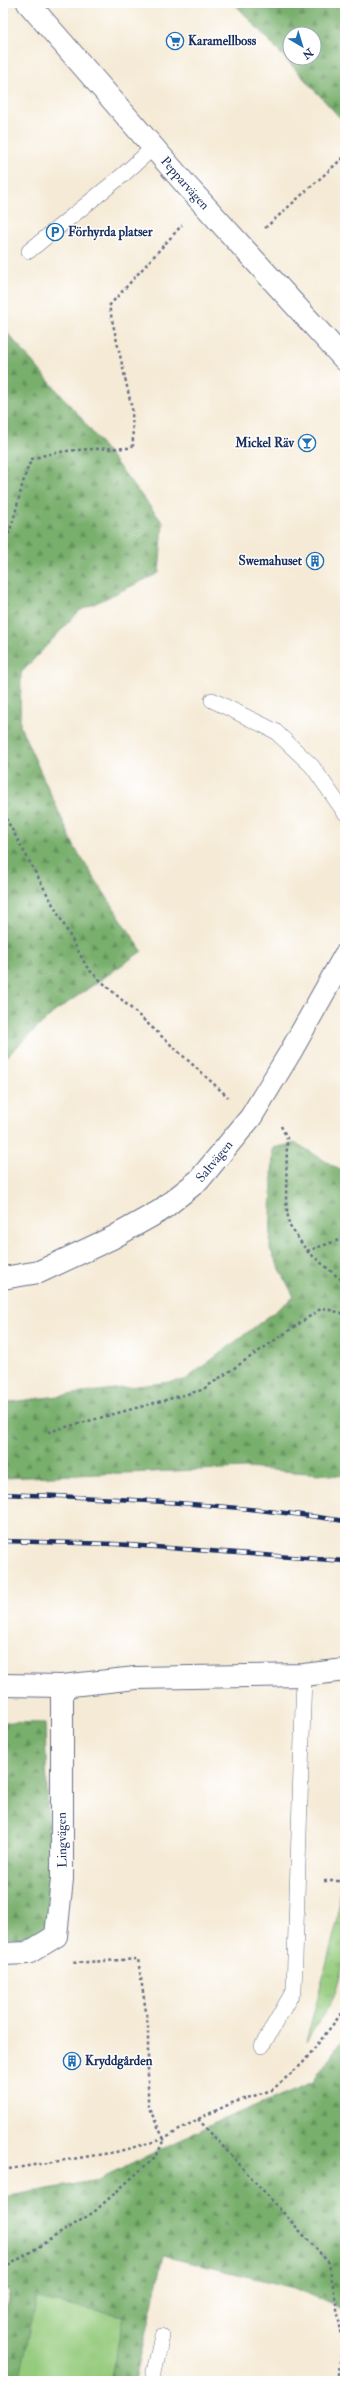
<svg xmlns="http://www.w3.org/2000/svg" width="348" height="2384" font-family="'IM FELL Double Pica',serif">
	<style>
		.grass { fill: url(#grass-tufts); stroke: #587d6e }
		.forest { fill: url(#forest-firs); stroke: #4a6f65; fill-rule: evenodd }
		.park { fill: #95cb7d; stroke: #587d6e }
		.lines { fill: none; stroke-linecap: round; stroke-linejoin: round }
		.lane-casing { stroke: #677088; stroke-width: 16 }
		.street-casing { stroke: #677088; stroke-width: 24 }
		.path { stroke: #677088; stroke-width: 2.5; stroke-dasharray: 3 3; stroke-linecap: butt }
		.lane { stroke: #fff; stroke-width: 15 }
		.street { stroke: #fff; stroke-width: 22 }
		.rail-casing { stroke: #1b2f5e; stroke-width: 4.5 }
		.rail { stroke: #fff; stroke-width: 3; stroke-dasharray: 9; stroke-linecap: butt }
		.labels { text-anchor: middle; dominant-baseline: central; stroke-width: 3; stroke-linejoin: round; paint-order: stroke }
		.poi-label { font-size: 13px; font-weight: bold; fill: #1b2f5e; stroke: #fff; text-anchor: start }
		.street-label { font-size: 13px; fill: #1b2f5e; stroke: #fff }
	</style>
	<defs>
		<pattern id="grass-tufts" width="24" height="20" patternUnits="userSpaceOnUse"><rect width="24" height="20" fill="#95cb7d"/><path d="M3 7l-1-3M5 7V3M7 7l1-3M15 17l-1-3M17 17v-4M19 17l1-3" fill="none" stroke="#79a56a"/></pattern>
		<pattern id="forest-firs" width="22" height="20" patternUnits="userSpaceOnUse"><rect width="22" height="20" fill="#78af6c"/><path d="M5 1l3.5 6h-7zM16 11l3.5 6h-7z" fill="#628f5c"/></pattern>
	</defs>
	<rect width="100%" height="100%" fill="#fff"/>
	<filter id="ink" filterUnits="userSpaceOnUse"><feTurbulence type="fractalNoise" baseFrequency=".025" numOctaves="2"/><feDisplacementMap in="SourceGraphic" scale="8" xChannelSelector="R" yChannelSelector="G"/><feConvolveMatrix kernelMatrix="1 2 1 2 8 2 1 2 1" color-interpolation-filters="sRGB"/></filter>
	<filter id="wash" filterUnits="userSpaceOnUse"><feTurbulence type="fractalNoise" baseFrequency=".012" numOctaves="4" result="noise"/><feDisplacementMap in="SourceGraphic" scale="16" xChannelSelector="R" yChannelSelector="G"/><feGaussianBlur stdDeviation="0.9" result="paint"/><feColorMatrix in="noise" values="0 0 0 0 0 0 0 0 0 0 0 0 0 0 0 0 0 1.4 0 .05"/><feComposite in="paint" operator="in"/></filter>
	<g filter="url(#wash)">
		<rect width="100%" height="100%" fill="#f5ead5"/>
		<polygon class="grass" points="345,1812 345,1960 333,1999 306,2042 338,1919"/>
		<g class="forest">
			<path d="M234 3H345V123ZM290 34H314V58H290Z"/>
			<polygon points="3,328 81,418 163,523 159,573 79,611 21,673 20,726 75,848 142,951 53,1013 3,1060 3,549 5,548 3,545"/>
			<polygon points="296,1143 345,1173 345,1476 246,1468 3,1478 3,1403 185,1380 294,1297 270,1249 273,1148"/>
			<path d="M3 1722 45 1723 51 1918C36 1940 27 1937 3 1938Z"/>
			<polygon points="345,2035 345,2310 295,2288 163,2256 135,2381 3,2381 3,2319 10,2291 3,2289 3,2197 99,2180 215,2123 313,2082"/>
		</g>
		<polygon class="park" points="37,2298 124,2316 110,2381 19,2381"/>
	</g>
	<g filter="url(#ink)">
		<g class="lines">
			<defs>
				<g id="lane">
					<polyline points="29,251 124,174 155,146"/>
					<polyline points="212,700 275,731 312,766 345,813"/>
					<polyline points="262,2046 294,1990 304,1675"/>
					<polyline points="152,2381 162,2336"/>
				</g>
				<g id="street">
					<path id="s1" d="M28 3 187 186 345 360"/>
					<path id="s2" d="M3 1278 39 1272 112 1238 160 1211 199 1180 251 1117 291 1051 345 955"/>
					<polyline points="3,1685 62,1686 136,1678 304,1675 345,1670"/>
					<polyline points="3,1954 28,1953 56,1936 62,1879 62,1686"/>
				</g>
			</defs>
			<use href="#lane" class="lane-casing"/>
			<use href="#street" class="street-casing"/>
			<g class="path">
				<polyline points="265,228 345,156"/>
				<path d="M3 545C18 519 18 486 32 459 64 448 96 449 130 448L133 445 132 409 109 306 182 225"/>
				<polyline points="3,813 88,969 228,1097"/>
				<polyline points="281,1126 287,1138 286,1202 289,1225 307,1251 345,1283"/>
				<polyline points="307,1251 345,1238"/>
				<polyline points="48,1432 202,1390 322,1308 345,1314"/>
				<polyline points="324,1881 345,1881"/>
				<polyline points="198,2119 329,2263 343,2343"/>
				<polyline points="3,2170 116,2152 164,2139 198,2119 232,2103 272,2090 302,2064 345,2009"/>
				<polyline points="3,2269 94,2212 157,2155 164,2139 148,2106 148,2025 138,1959 71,1963"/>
				<polyline points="337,2381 345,2330"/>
			</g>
			<use href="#lane" class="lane"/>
			<use href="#street" class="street"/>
			<defs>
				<g id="rail">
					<path d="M3 1494C117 1498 232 1504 345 1521"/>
					<polyline points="3,1541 115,1544 345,1561"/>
				</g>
			</defs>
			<use href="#rail" class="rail-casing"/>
			<use href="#rail" class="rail"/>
		</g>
	</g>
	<defs>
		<symbol id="supermarket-ring" viewBox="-11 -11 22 22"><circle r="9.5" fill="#fff" stroke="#1f6fb2" stroke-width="1.5"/><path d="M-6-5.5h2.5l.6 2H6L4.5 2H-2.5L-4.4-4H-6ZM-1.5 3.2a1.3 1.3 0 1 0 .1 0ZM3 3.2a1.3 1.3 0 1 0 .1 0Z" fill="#1f6fb2"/></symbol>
		<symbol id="parking-ring" viewBox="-11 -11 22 22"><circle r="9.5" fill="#fff" stroke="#1f6fb2" stroke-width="1.5"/><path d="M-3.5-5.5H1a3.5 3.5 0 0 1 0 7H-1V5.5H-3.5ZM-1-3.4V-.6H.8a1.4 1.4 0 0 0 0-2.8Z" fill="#1f6fb2"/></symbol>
		<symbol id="bar-ring" viewBox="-11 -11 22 22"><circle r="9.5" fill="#fff" stroke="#1f6fb2" stroke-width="1.5"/><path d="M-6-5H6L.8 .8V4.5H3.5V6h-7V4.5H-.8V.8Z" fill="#1f6fb2"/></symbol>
		<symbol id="building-ring" viewBox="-11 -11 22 22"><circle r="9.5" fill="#fff" stroke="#1f6fb2" stroke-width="1.5"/><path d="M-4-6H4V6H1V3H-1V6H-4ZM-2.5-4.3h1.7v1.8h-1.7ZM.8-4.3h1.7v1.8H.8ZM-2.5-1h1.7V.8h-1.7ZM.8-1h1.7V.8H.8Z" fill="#1f6fb2"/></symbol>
	</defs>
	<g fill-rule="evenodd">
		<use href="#supermarket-ring" x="165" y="31" width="20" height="20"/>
		<use href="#parking-ring" x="45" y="222" width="20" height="20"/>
		<use href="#bar-ring" x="297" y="433" width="20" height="20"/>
		<use href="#building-ring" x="305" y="551" width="20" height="20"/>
		<use href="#building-ring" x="62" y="2051" width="20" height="20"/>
	</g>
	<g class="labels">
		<g class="poi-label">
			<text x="188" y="41">Karamellboss</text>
			<text x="68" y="232">Förhyrda platser</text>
			<text x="294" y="443" text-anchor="end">Mickel Räv</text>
			<text x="302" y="561" text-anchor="end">Swemahuset</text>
			<text x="85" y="2061">Kryddgården</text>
		</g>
		<g class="street-label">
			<text stroke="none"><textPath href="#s1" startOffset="239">Pepparvägen</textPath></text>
			<text stroke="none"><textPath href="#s2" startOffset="246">Saltvägen</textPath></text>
			<text transform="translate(62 1840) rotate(-91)">Lingvägen</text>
		</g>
	</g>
	<rect width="348" height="2384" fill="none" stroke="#fff" stroke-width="16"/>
	<g transform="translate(302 46) rotate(142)"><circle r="19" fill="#ffffff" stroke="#a4acbf"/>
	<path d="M0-3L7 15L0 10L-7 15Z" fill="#1f6fb2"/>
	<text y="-6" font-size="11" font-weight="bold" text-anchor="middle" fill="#1b2f5e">N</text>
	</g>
</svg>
